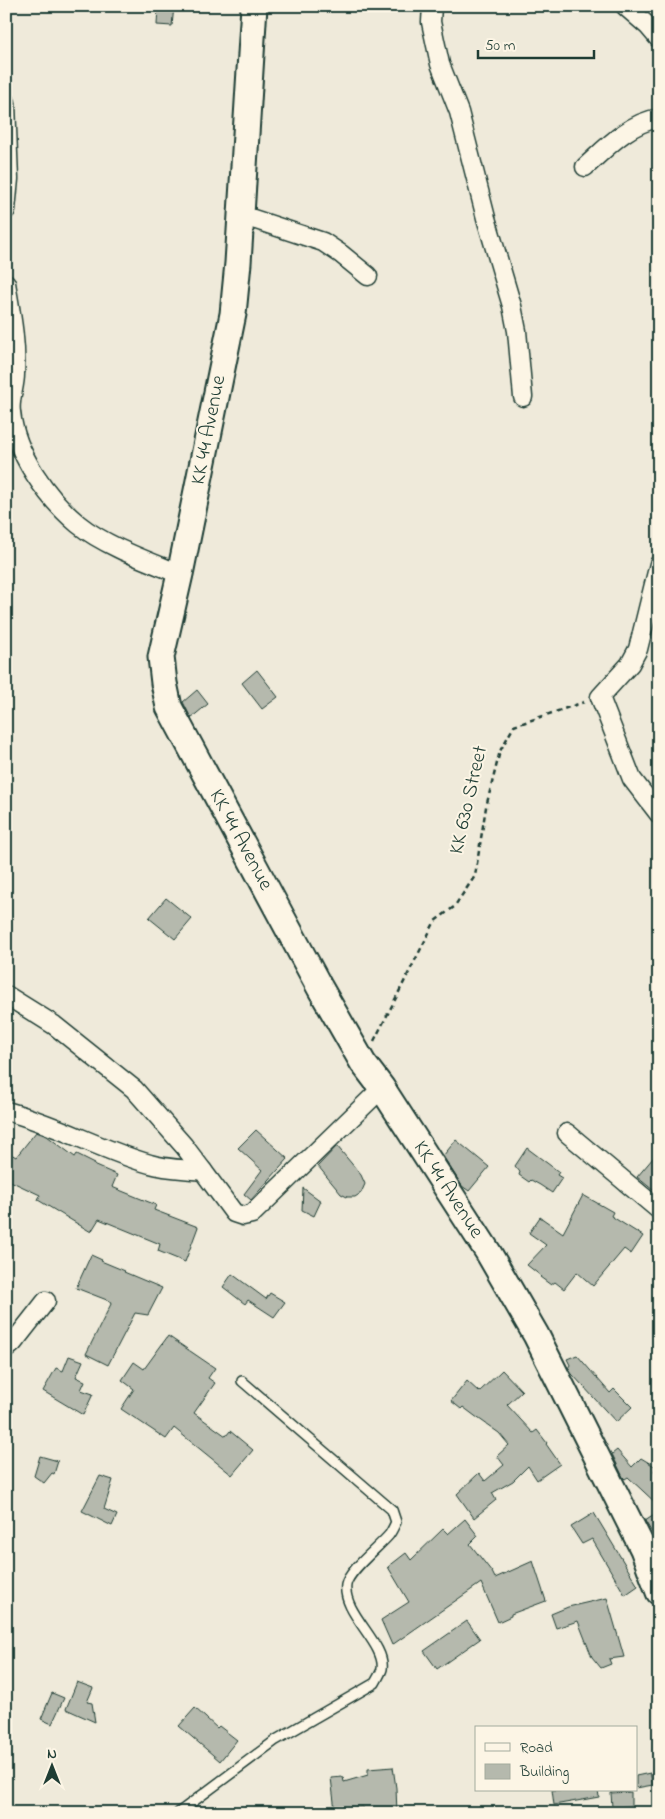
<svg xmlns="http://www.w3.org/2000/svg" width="665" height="1819" font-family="'Indie Flower',sans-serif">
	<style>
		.building { fill: #b5b9ad; stroke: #1f3d34 }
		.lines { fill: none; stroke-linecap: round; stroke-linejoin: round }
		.lane-casing { stroke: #1f3d34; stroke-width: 12 }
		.street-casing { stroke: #1f3d34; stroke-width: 21 }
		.secondary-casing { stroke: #1f3d34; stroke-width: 29 }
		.path { stroke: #1f3d34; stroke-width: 2.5; stroke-dasharray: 5 4; stroke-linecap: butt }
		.lane { stroke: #fcf5e5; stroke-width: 9 }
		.street { stroke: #fcf5e5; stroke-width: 18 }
		.secondary { stroke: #fcf5e5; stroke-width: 25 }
		.labels { text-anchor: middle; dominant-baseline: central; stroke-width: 4; stroke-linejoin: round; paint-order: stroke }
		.street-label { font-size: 21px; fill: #1f3d34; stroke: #fcf5e5 }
	</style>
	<rect width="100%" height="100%" fill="#efeada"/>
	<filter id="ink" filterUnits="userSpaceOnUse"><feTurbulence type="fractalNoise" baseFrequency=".02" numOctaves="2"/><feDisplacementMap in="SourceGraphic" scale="10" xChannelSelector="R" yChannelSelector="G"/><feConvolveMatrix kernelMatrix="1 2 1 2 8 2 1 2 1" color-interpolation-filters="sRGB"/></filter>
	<g filter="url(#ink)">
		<g class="building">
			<polygon points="158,6 174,6 172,26 157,25"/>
			<polygon points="257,670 278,697 262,709 242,683"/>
			<polygon points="197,690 208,704 191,718 183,702"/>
			<polygon points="166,898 192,919 175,939 149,918"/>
			<polygon points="256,1130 288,1159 251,1200 244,1194 262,1170 238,1148"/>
			<polygon points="36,1132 47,1136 75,1157 77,1154 95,1163 94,1165 117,1175 112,1187 156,1205 154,1210 198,1227 185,1262 158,1251 160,1244 99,1219 91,1232 38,1200 40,1195 6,1179 6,1162 11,1154 16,1157"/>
			<polygon points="456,1140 489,1167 469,1191 462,1186 443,1156"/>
			<polygon points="337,1146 361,1175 365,1184 361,1193 355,1197 347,1197 341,1194 318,1166"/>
			<polygon points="527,1148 559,1172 557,1175 562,1178 552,1193 540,1185 531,1180 529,1182 519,1175 520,1172 515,1166"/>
			<polygon points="659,1151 659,1195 637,1177"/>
			<polygon points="303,1188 321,1201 314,1216 302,1210"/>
			<polygon points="583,1195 613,1212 611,1216 643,1236 631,1254 624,1249 593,1286 577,1272 564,1289 555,1282 551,1285 540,1277 541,1276 527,1265 546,1245 529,1233 540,1217 563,1233"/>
			<polygon points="91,1255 102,1260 101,1261 125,1271 124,1272 162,1288 148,1315 135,1313 108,1365 86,1354 112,1302 76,1288"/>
			<polygon points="232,1274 266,1299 270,1293 285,1302 274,1317 248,1300 245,1304 223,1287"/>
			<polygon points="168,1336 215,1368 208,1378 215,1383 194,1413 226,1436 230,1431 253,1450 232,1475 174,1428 166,1439 121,1409 134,1389 122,1380 134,1362 144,1369"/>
			<polygon points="577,1355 610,1393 614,1389 632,1407 616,1422 572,1374 568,1368 570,1365 567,1359"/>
			<polygon points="69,1356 83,1361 76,1377 85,1381 81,1390 93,1394 83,1415 43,1391 56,1368 63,1371"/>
			<polygon points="502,1370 522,1391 507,1405 533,1433 537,1430 547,1443 546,1444 560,1464 537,1480 528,1466 513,1481 492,1493 496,1500 474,1518 457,1494 479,1473 485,1481 504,1465 497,1456 509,1445 499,1433 475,1416 463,1407 461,1409 451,1401 467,1381 479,1392"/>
			<polygon points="617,1450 632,1467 641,1458 656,1467 654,1471 659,1477 659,1506 628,1477 625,1479 623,1477 612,1454"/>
			<polygon points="40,1456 58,1461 54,1474 52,1473 44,1483 34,1476"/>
			<polygon points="100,1476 113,1480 104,1509 117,1515 112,1526 82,1511"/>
			<polygon points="659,1512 659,1544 645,1521"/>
			<polygon points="594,1513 638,1586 625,1595 592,1539 582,1544 571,1527"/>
			<polygon points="465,1519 478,1536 470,1544 492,1572 495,1578 533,1561 546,1601 511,1614 511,1616 498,1622 481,1583 392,1645 381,1620 409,1602 388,1567 406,1553 411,1560 443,1529 448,1534"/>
			<polygon points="607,1598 624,1657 609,1659 611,1664 601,1668 592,1657 578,1621 556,1628 551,1614 568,1607"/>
			<polygon points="467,1621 480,1639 437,1669 424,1651"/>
			<polygon points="77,1682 93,1688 87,1702 92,1703 95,1722 66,1709"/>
			<polygon points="52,1693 64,1698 52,1724 41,1719"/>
			<polygon points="195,1708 217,1728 219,1726 237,1740 220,1761 179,1726"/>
			<polygon points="393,1767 396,1788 397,1813 379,1811 364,1813 363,1807 335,1810 331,1778 343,1777 344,1782 368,1775 368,1769"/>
			<polygon points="650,1773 653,1785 636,1788 636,1776"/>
			<polygon points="552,1790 598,1790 599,1797 554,1805"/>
			<polygon points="631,1792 631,1806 612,1807 611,1793"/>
		</g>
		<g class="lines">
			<defs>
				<path id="lane" d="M178 1813 276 1740 375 1683C377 1679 381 1673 382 1669 386 1644 342 1613 346 1585 348 1571 379 1547 389 1535 392 1531 394 1526 396 1522L392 1510 242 1381"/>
				<g id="street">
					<polyline points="432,6 431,22 440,64 459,112 486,218 512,306 517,331 523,397"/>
					<polyline points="625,6 648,26 659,39"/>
					<polyline points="6,103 9,179 6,210"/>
					<path d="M585 167C607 147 629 123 659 118"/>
					<polyline points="241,215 323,242 341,254 368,276"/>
					<path d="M6 283C11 313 17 344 15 374 15 387 9 400 11 412 15 453 47 498 78 524 105 546 148 561 180 574"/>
					<polyline points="659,564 638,649 630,664 600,697 632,779 659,814"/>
					<polyline points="6,995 54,1025 134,1089 184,1146 203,1171"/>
					<path d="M6 1111C56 1124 101 1150 150 1164 166 1169 186 1169 203 1171L234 1213 243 1216 252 1214 382 1088"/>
					<polyline points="567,1133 659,1210"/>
					<polyline points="6,1349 13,1343 46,1301"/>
				</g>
				<g id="secondary">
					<path id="s1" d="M254 6 238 263 233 314 180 574 161 657 164 683 169 707 320 988 363 1063 382 1088 488 1252 536 1335 643 1549 659 1592"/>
				</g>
			</defs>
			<use href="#lane" class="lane-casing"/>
			<use href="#street" class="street-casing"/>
			<use href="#secondary" class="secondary-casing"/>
			<polyline class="path" points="374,1041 435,921 454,907 475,876 486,807 500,751 514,726 584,702"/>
			<use href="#lane" class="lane"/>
			<use href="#street" class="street"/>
			<use href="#secondary" class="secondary"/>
		</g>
	</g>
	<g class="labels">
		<g class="street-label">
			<text transform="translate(209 430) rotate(-79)">KK 44 Avenue</text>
			<text transform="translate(469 800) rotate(-77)">KK 630 Street</text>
			<text stroke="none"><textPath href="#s1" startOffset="861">KK 44 Avenue</textPath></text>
			<text stroke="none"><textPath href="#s1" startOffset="1268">KK 44 Avenue</textPath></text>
		</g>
	</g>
	<rect width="665" height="1819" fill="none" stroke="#fcf5e5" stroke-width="25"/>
	<rect x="12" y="12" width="640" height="1794" fill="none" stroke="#1f3d34" stroke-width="2" filter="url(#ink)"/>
	<rect x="475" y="1726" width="162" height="65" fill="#fcf5e5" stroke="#a4ab9e"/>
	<rect x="485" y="1743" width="25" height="8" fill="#fcf5e5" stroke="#a4ab9e"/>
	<text x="520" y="1752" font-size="15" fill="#1f3d34">Road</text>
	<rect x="485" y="1764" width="25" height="15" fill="#b5b9ad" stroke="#a4ab9e"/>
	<text x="520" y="1776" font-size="15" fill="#1f3d34">Building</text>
	<g transform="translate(52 1766)" stroke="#fcf5e5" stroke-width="4" paint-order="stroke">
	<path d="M0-4L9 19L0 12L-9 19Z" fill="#1f3d34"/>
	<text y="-8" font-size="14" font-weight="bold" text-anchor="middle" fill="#1f3d34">N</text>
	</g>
	<path d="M478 50v8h116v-8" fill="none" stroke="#1f3d34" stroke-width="2.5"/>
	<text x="485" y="50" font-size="15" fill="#1f3d34" stroke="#fcf5e5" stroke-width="4" paint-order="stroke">50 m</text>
</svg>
